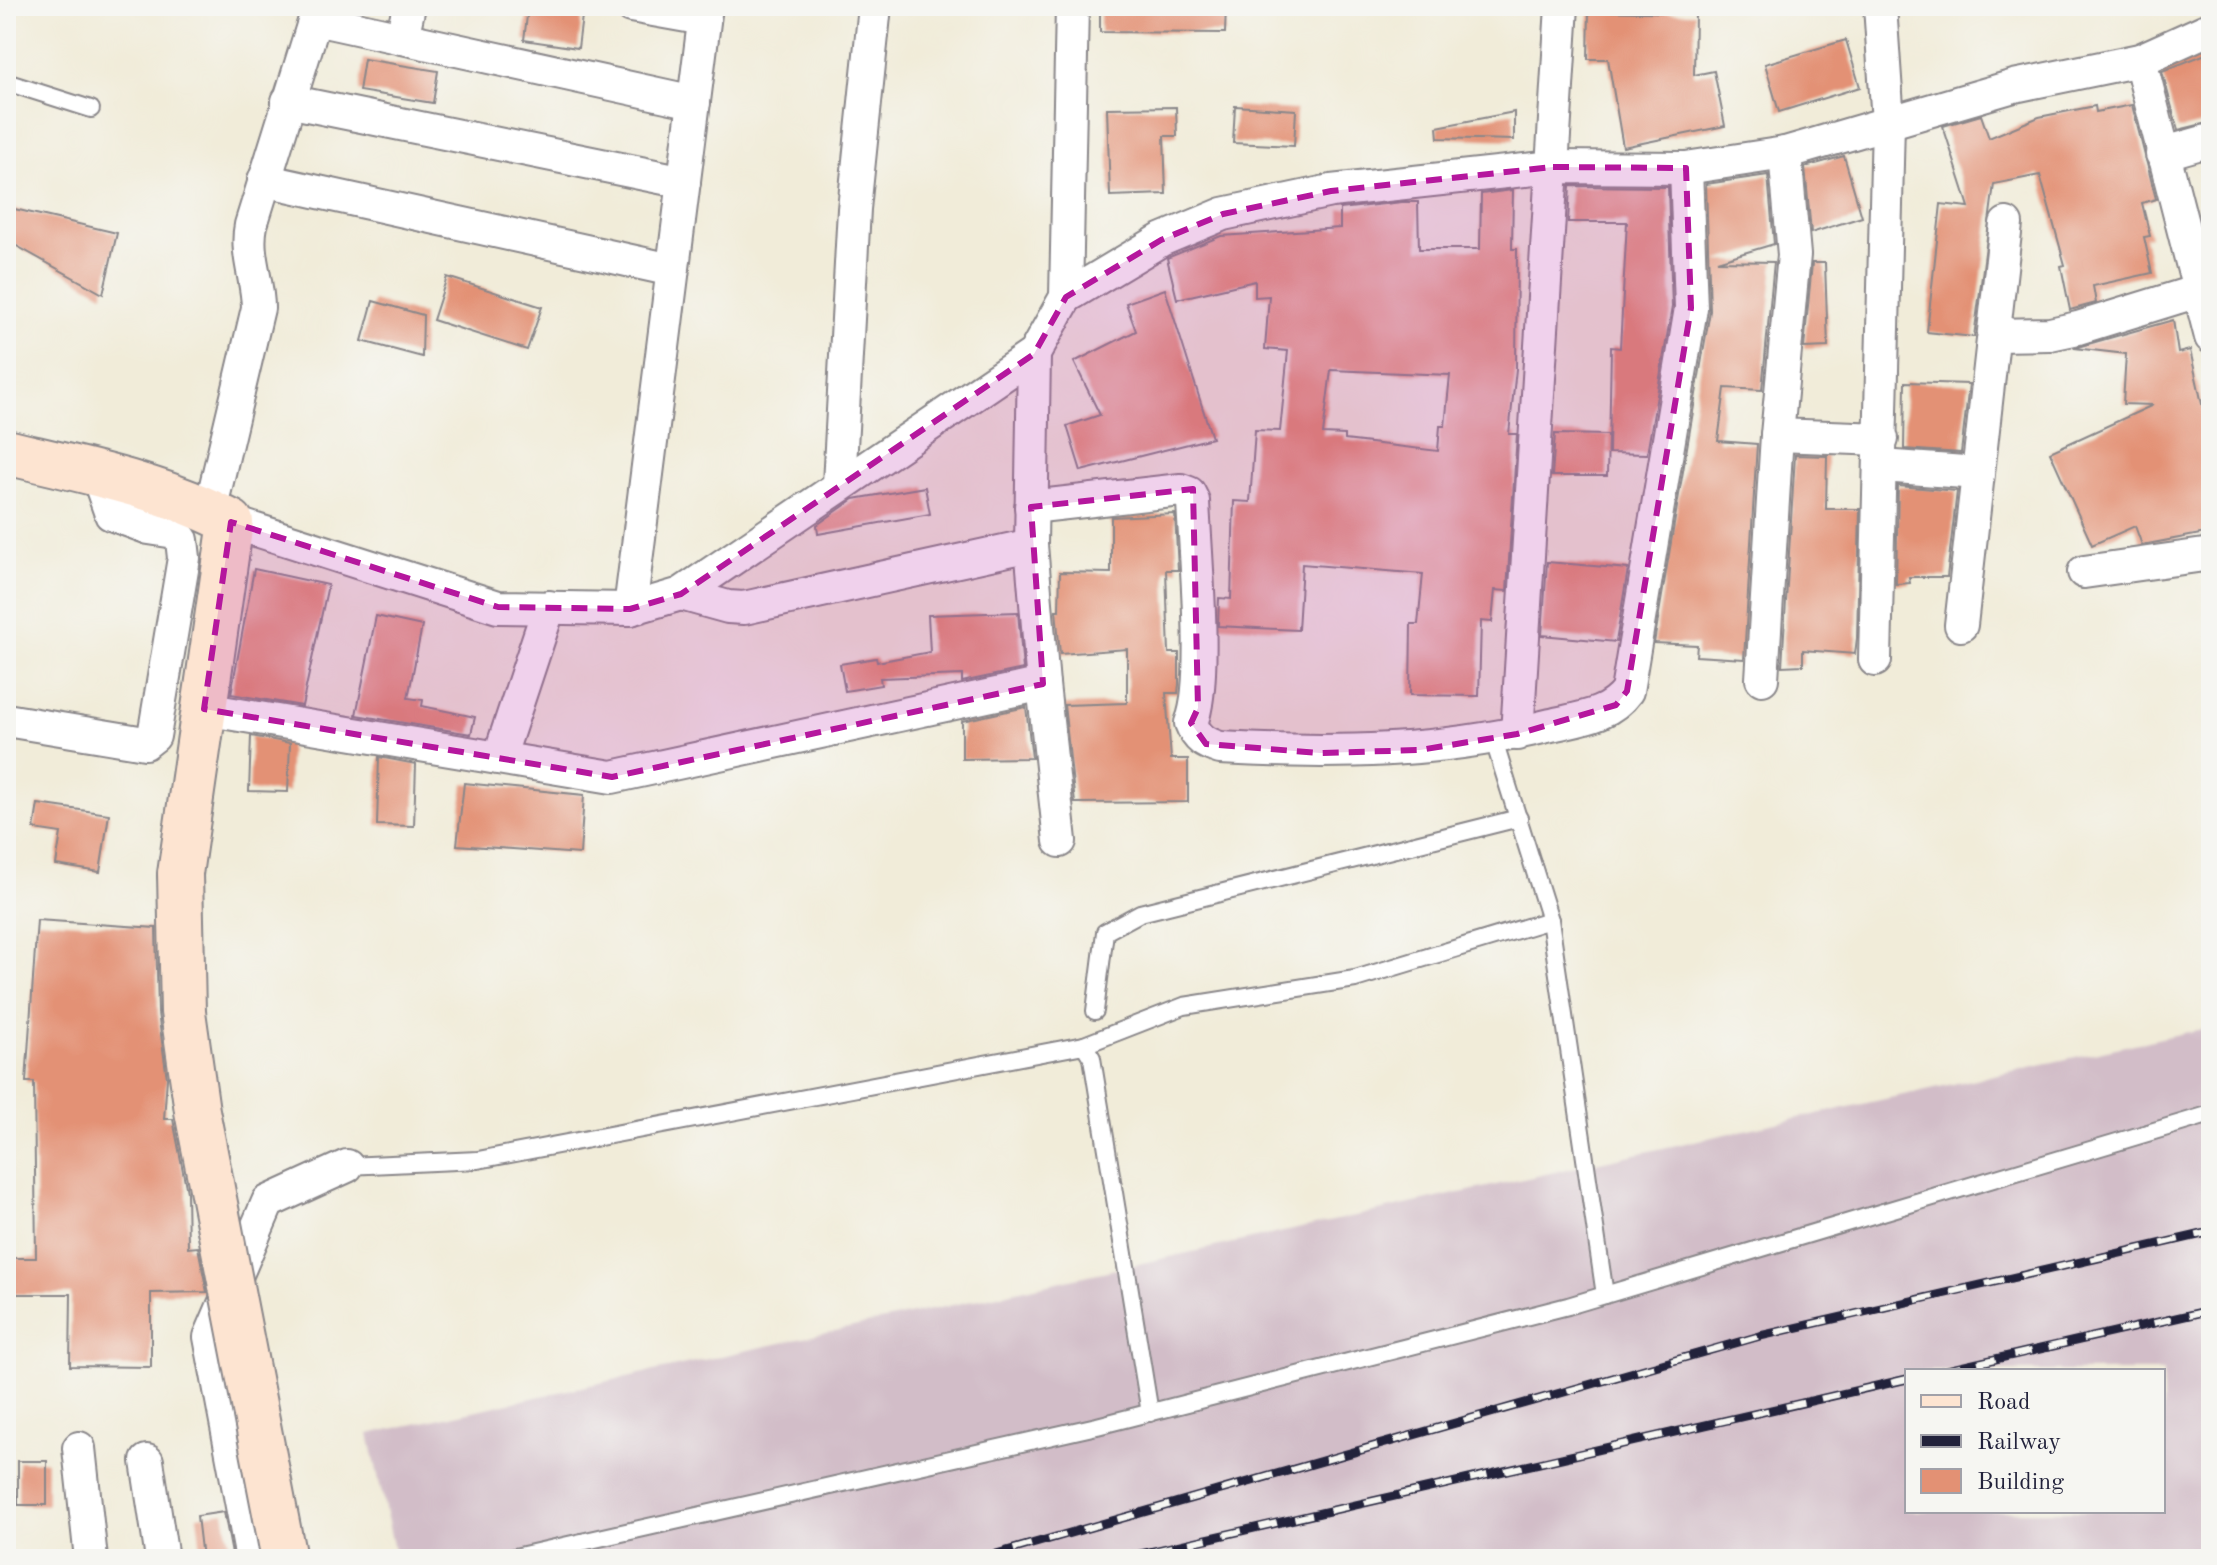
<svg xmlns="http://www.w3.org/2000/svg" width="2217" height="1565" font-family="'Old Standard TT',serif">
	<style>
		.industrial { fill: #d2bdc8; fill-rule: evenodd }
		.building { fill: #e39174; fill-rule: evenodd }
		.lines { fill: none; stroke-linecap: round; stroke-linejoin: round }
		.service-casing { stroke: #8a878a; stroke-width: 20 }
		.minor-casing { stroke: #8a878a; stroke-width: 36 }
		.secondary-casing { stroke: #8a878a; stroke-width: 48 }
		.service { stroke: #fff; stroke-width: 16 }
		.minor { stroke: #fff; stroke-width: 32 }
		.secondary { stroke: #fde4d1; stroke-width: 44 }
		.rail-casing { stroke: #22223b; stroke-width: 9 }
		.rail { stroke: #f6f6f2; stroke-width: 6; stroke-dasharray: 18; stroke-linecap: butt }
		.secondary-bridge-casing { stroke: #8a878a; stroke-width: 48; stroke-linecap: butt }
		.secondary-bridge { stroke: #fde4d1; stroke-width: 44 }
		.marked { fill: #b5179e; fill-opacity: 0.2; stroke: #b5179e; stroke-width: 6; stroke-dasharray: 16 10; stroke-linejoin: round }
	</style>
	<rect width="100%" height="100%" fill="#f6f6f2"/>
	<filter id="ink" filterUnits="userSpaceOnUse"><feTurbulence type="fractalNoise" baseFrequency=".0125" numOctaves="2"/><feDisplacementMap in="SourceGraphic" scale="16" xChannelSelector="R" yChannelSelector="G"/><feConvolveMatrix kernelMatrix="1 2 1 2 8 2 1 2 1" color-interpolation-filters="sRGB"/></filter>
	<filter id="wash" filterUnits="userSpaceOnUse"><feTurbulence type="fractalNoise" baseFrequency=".006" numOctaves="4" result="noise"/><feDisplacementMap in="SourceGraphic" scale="32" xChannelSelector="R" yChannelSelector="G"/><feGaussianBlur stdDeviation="1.8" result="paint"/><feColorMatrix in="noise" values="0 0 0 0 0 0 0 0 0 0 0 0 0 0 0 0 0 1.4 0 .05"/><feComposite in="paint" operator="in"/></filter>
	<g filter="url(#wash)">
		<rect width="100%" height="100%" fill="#f1ecd9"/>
		<path class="industrial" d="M2211 1027V1559H396L369 1434ZM1907 1371H2163V1511H1907Z"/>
		<g id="blocks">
			<g class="building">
				<polygon points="1100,6 1226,6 1225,33 1100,32"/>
				<polygon points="528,8 582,16 578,48 524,40"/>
				<polygon points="1589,11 1695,13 1694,75 1714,71 1725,126 1623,147 1608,59 1588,59"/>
				<polygon points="1846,40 1860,87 1779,112 1765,64"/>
				<polygon points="2211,52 2211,122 2178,130 2162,71"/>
				<polygon points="364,59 438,71 433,103 359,91"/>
				<polygon points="2132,105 2156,199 2142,203 2150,236 2144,237 2152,273 2093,286 2096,303 2070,310 2061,266 2065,265 2040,175 1994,184 1974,337 1927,332 1941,204 1969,207 1943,126 1981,115 1989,138 2039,117 2095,106 2096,112"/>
				<polygon points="1235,106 1296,110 1294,146 1233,143"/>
				<polygon points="1176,107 1177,136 1164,136 1166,194 1110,196 1107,108"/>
				<polygon points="1514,112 1514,140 1438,138 1437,127"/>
				<polygon points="1844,156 1862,217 1811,233 1805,167"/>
				<polygon points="1768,175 1774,244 1717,261 1774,262 1762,390 1725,388 1718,441 1757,444 1744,659 1696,656 1697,645 1654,643 1710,311 1706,184"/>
				<polygon points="1570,186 1668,187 1672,307 1647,454 1609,453 1611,347 1620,348 1627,222 1568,222"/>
				<path d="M1513 190 1512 249H1517L1516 369 1509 434H1517L1507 591 1495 590 1492 622 1481 621 1479 696 1410 695 1411 624H1418L1423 574 1302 564 1298 630 1218 626 1219 598 1231 599 1234 501 1250 502 1255 430 1280 431 1288 351 1265 349 1269 296 1255 297V281L1177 299 1167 258 1221 236 1340 228V209L1402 202H1418L1419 249H1480L1481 194ZM1331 370 1450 375 1445 426H1440L1438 451 1345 440V435L1323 434Z"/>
				<polygon points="6,207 117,233 103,294 6,240"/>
				<polygon points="1812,263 1825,263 1828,347 1804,348"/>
				<polygon points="447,277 542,307 527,350 433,320"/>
				<polygon points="1165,289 1212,438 1081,471 1067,426 1100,415 1074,362 1136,331 1126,303"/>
				<polygon points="373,301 423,315 422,357 362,341"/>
				<polygon points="2173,320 2178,353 2190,350 2204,413 2211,411 2211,532 2142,545 2135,526 2092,545 2050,452 2153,405 2123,404 2126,354 2074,348"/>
				<polygon points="1905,382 1969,384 1961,453 1904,449"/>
				<polygon points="1555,434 1608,435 1607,476 1552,476"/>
				<polygon points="1795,455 1827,456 1826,509 1860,509 1857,638 1855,654 1803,650 1803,665 1782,666"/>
				<polygon points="1898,486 1957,491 1947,577 1909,577 1910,583 1896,584"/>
				<polygon points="925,487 930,514 818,534 817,525 854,499"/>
				<polygon points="1175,514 1178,570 1166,570 1169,653 1179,653 1179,684 1178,693 1166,693 1171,759 1188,759 1188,802 1075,803 1064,705 1127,703 1127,649 1060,654 1056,610 1059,610 1060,572 1111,573 1111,517"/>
				<polygon points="1547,562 1628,569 1616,642 1542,635"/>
				<polygon points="254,569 328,585 302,706 231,694"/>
				<polygon points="1018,612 1023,669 962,682 962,675 880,678 881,685 845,691 840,664 876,658 877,662 930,652 928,615"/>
				<polygon points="376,616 422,626 408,698 423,700 422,706 475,717 471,734 356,715"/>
				<polygon points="1026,707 1032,758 962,759 962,721"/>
				<polygon points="251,736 290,743 288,792 249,791"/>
				<polygon points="379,757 416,764 414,826 377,825"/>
				<polygon points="464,783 584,795 580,854 457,845"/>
				<polygon points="38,804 109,814 100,872 56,865 61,833 34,829"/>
				<polygon points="37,920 156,928 158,1013 167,1078 164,1119 173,1119 187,1192 188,1248 198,1247 207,1292 151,1293 151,1367 70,1366 71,1294 6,1294 6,1258 36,1258 34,1082 26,1082"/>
				<rect x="18" y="1461" width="29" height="44"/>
				<polygon points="224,1512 232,1554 202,1558 197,1516"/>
			</g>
		</g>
	</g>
	<g filter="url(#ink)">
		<use href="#blocks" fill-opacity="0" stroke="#8a878a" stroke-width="2"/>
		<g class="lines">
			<defs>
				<g id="service">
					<polyline points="6,82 91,109"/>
					<polyline points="1493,738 1550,920"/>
					<polyline points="1095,1011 1105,932 1140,913 1519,818"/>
					<polyline points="1084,1045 1184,1006 1355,979 1550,920 1605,1295"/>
					<polyline points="347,1166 478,1160 1084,1045 1092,1058 1150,1413"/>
					<polyline points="506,1559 1097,1426 1568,1306 2211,1114"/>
				</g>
				<g id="minor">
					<polyline points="631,6 704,19"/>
					<polyline points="315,19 694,102"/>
					<polyline points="402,38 409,6"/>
					<polyline points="2140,60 2211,337"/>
					<polyline points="288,101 684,182"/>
					<polyline points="2162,154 2211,140"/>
					<polyline points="264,180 672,270"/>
					<polyline points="1066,297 1072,6"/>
					<polyline points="1994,335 2050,334 2078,328 2211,287"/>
					<polyline points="1777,435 1882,439"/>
					<polyline points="1882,466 1978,473"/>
					<polyline points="839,484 854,209 875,6"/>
					<path d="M1031 507 1181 490 1189 493 1193 501C1195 550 1208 684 1191 723 1197 739 1205 743 1220 748 1333 754 1441 753 1551 725 1580 718 1609 716 1627 691L1691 308 1686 168"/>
					<path d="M210 511 258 308C258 280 245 254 251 225L319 6"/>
					<polyline points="231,522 498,607 630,609 681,594 1034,354 1066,297 1161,240 1223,214 1331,191 1553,167 1686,168 1785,153 2014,86 2140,60 2211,28"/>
					<polyline points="2084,572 2211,554"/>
					<polyline points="681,594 728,607 744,608 1031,545"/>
					<polyline points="630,609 706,6"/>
					<polyline points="1961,625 2006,224"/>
					<polyline points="1875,660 1888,122 1880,6"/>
					<polyline points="1762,679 1777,435 1794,255 1785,153"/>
					<polyline points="1043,684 1060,841"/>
					<polyline points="204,709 612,777 1043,684 1031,545 1034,354"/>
					<polyline points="6,720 145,743 154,736 184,558 182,540 175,532 149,528 111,514 97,474"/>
					<polyline points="1517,734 1562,6"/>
					<polyline points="499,758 549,607"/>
					<polyline points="79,1448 91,1559"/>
					<polyline points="147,1461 162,1559"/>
					<polyline points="252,1559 210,1337 268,1202 347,1166"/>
				</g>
				<path id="secondary" d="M6 452C81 470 163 486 231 522L180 874"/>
			</defs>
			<use href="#service" class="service-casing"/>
			<use href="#minor" class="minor-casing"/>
			<use href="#secondary" class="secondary-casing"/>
			<use href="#service" class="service"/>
			<use href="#minor" class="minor"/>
			<use href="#secondary" class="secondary"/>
			<defs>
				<g id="rail">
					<polyline points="1943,1371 2211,1310"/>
					<polyline points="979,1559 1760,1336 2211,1232"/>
					<polyline points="1119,1559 1907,1379"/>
				</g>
			</defs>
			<use href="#rail" class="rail-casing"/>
			<use href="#rail" class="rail"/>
			<defs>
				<polyline id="secondary-bridge" points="180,874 183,1012 197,1111 284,1559"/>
			</defs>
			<use href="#secondary-bridge" class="secondary-bridge-casing"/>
			<use href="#secondary-bridge" class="secondary-bridge"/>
		</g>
	</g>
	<path class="marked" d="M1553 167 1686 168 1691 308 1627 691 1616 705 1517 734 1420 750 1320 753 1206 744 1191 723 1198 708 1193 489 1031 507 1043 684 612 777 204 709 231 522 498 607 630 609 681 594 1034 354 1066 297 1161 240 1223 214 1331 191Z"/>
	<rect width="2217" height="1565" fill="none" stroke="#f6f6f2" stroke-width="32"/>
	<rect x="1905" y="1369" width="260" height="144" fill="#f6f6f2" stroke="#a1a1a9" stroke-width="2"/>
	<rect x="1921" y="1395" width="40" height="12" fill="#fde4d1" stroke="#a1a1a9" stroke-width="2"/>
	<text x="1977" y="1409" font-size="24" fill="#22223b">Road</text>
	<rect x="1921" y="1435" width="40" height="12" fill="#22223b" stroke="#a1a1a9" stroke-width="2"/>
	<text x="1977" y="1449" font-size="24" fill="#22223b">Railway</text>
	<rect x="1921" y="1469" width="40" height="24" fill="#e39174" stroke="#a1a1a9" stroke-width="2"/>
	<text x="1977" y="1489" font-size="24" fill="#22223b">Building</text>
</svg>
